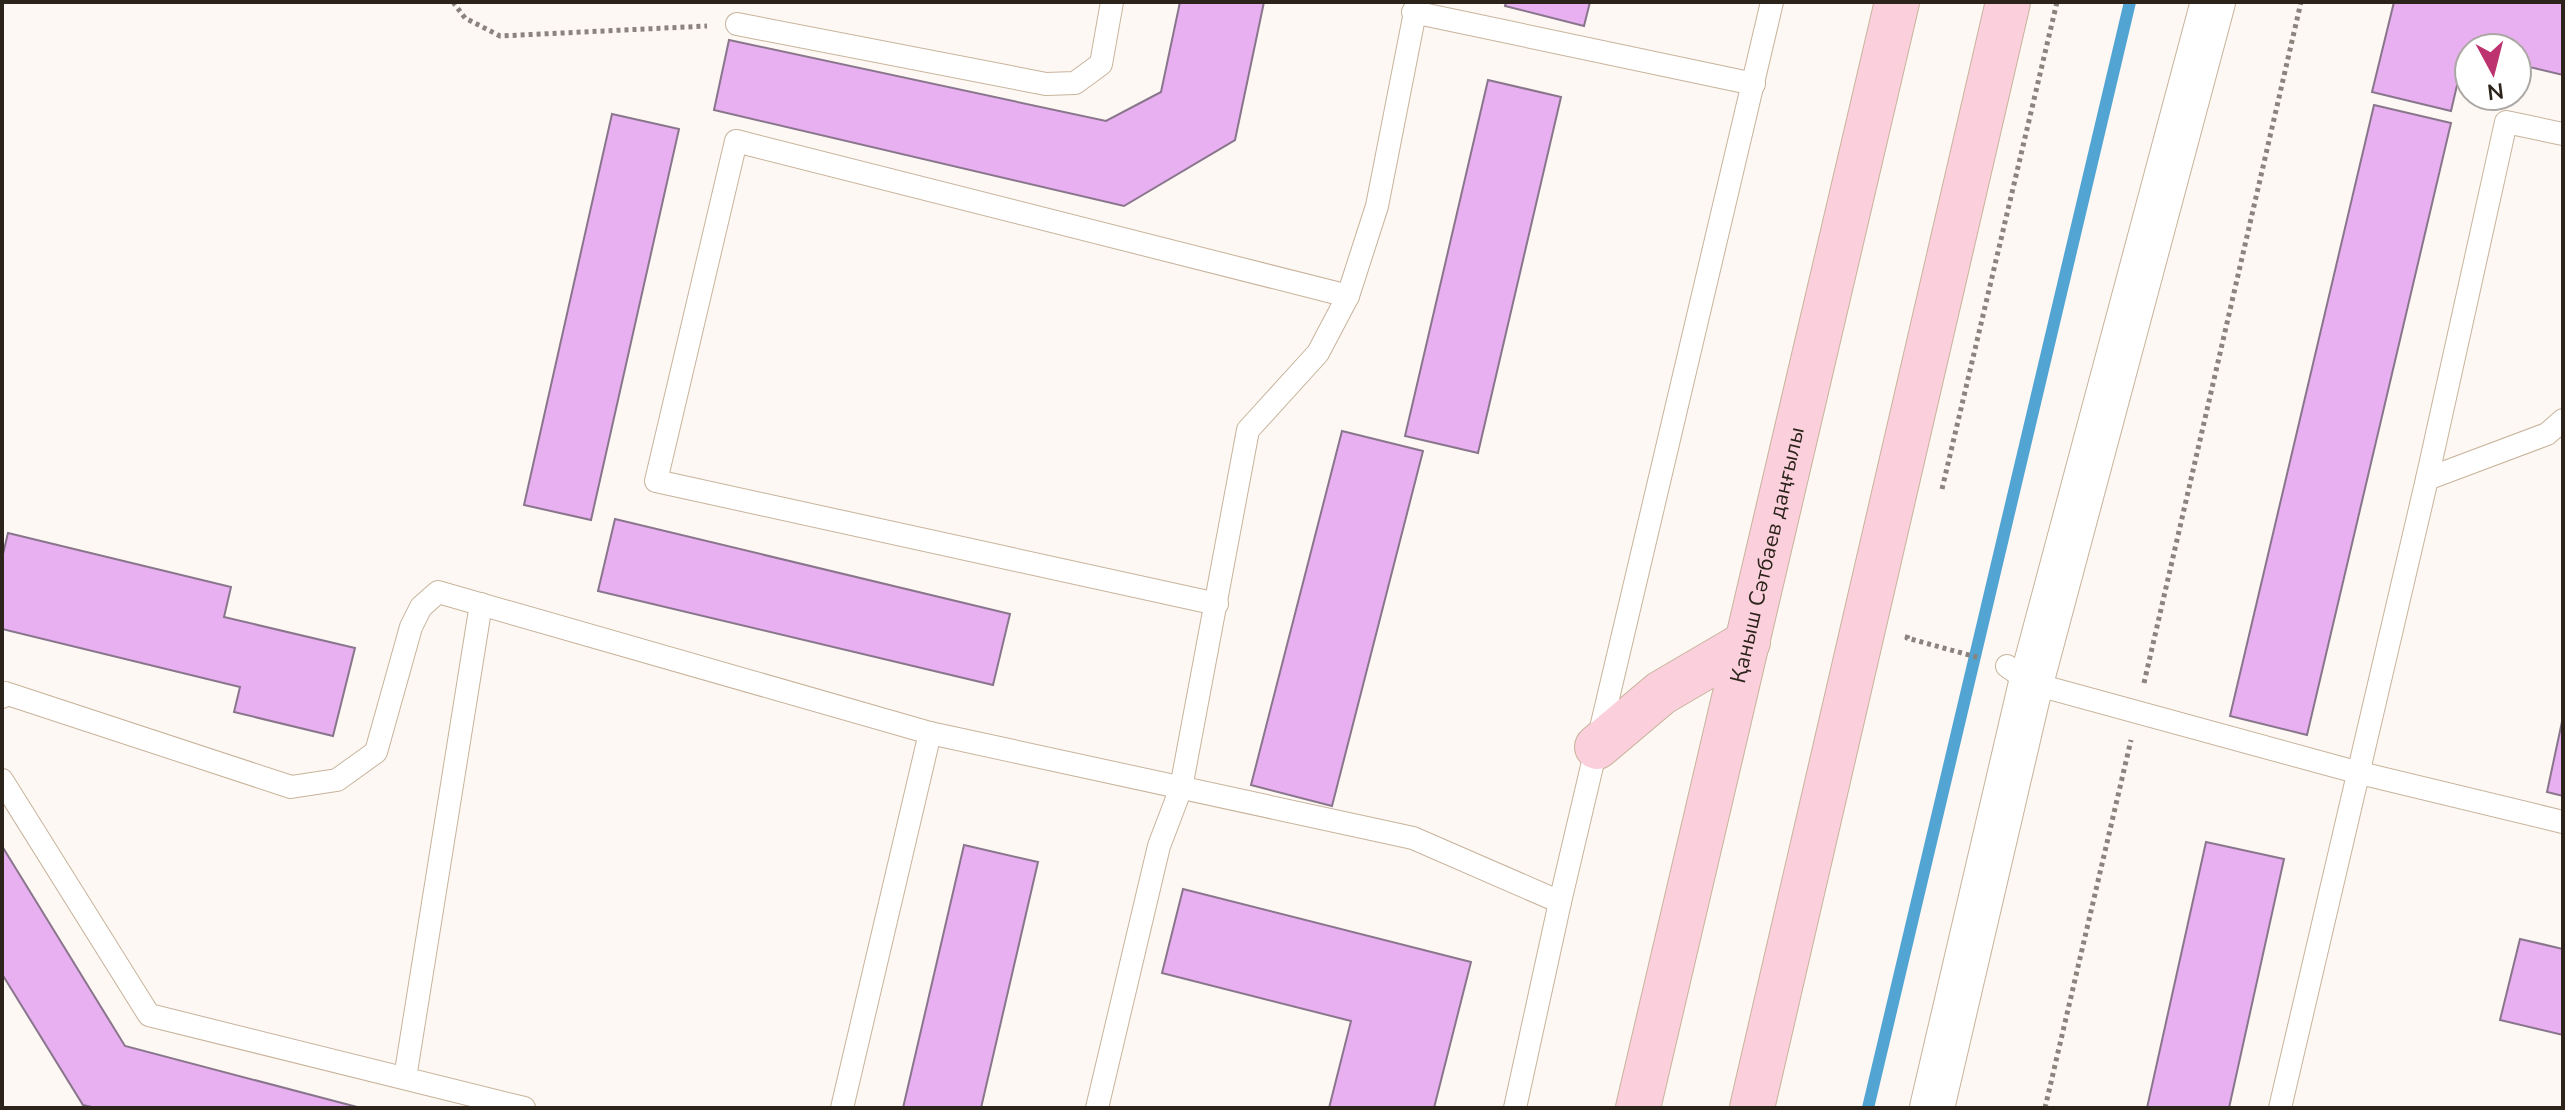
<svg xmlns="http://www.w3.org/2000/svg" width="2565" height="1110" font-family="'Nunito Sans',sans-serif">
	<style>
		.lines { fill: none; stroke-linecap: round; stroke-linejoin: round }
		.stream { stroke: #52a4d3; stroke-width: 12 }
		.building { fill: #e8b0f0; stroke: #89768c; stroke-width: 2 }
		.service-casing { stroke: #c8b39c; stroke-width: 24 }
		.minor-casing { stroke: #c8b39c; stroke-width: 46 }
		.secondary-casing { stroke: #c8b39c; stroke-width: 46 }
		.path { stroke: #8b847d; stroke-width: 5; stroke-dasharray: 4 4; stroke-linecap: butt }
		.service { stroke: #fff; stroke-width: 22 }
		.minor { stroke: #fff; stroke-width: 44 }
		.secondary { stroke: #fbd0dc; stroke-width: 44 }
		.labels { text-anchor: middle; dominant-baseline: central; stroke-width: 8; stroke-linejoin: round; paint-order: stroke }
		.street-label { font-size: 22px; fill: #2c241b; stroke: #fff }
	</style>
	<rect width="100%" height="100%" fill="#fdf8f3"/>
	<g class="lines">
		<polyline class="stream" points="1868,1108 2130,2"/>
	</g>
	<g class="building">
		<polygon points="1180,2 1264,2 1235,140 1124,206 714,110 729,40 1106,121 1161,92"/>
		<polygon points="1506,2 1590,2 1584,26 1505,6"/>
		<polygon points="2394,2 2563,2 2563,75 2517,64 2517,48 2469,48 2469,52 2465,51 2451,111 2372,92"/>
		<polygon points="1488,80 1561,97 1478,453 1405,436"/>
		<polygon points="2374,105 2451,123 2307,735 2230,716"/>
		<polygon points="612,114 679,129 591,520 524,505"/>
		<polygon points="1342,431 1423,451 1332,806 1251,785"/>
		<polygon points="615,519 1010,614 993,685 598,591"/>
		<polygon points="8,533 231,587 224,617 355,648 333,736 234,712 240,687 2,629 2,558"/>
		<polygon points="2563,717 2563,796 2547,792"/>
		<polygon points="2206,842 2284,859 2229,1108 2147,1108"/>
		<polygon points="964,845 1038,862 981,1108 903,1108"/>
		<polygon points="2,846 125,1046 361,1108 96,1108 83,1105 2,974"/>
		<polygon points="1183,889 1471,962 1434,1108 1329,1108 1351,1021 1162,973"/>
		<polygon points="2520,939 2563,949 2563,1035 2500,1020"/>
	</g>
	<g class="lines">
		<defs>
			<g id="service">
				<polyline points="1413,12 1754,84"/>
				<polyline points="737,24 1046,84 1075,83 1101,64 1112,2"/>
				<polyline points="2427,479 2547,434 2563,420"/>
				<polyline points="1217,604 656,481 736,141 1348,296"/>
				<polyline points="2007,666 2031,683 2356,772 2563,822"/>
				<polyline points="2,697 5,693 291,787 337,780 376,752 411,627 421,607 438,592 930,733 1413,838 1560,902"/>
				<polyline points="2,780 149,1015 524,1108"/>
				<polyline points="405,1078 481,604"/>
				<polyline points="842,1108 930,733"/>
				<polyline points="1097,1108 1159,846 1181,788 1248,430 1318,353 1348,296 1377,206 1417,2"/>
				<polyline points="1515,1108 1560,902 1772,2"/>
				<polyline points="2280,1108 2427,479 2506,122 2563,134"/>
			</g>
			<polyline id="minor" points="1932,1108 2031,683 2213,2"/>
			<g id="secondary">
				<polyline points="1597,747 1661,693 1748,642"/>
				<path id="s1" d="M1638 1108 1897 2"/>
				<polyline points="1752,1108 2008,2"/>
			</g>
		</defs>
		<use href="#service" class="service-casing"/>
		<use href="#minor" class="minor-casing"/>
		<use href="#secondary" class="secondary-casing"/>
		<g class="path">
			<polyline points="453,2 465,18 500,36 707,26"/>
			<polyline points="1942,489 2057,2"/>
			<polyline points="1908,635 1907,638 1980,658"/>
			<polyline points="2144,683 2301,2"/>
			<polyline points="2045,1108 2131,740"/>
		</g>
		<use href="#service" class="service"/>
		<use href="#minor" class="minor"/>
		<use href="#secondary" class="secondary"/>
	</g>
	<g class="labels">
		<g class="street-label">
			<text stroke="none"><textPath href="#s1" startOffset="568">Қаныш Сәтбаев даңғылы</textPath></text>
		</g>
	</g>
	<rect width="2565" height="1110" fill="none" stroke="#2c241b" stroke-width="8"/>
	<g transform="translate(2493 72) rotate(173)"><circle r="38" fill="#ffffff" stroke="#aba7a4" stroke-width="2"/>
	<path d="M0-6L14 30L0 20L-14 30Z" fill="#bd336f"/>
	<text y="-12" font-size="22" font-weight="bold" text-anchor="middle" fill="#2c241b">N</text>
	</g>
</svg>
